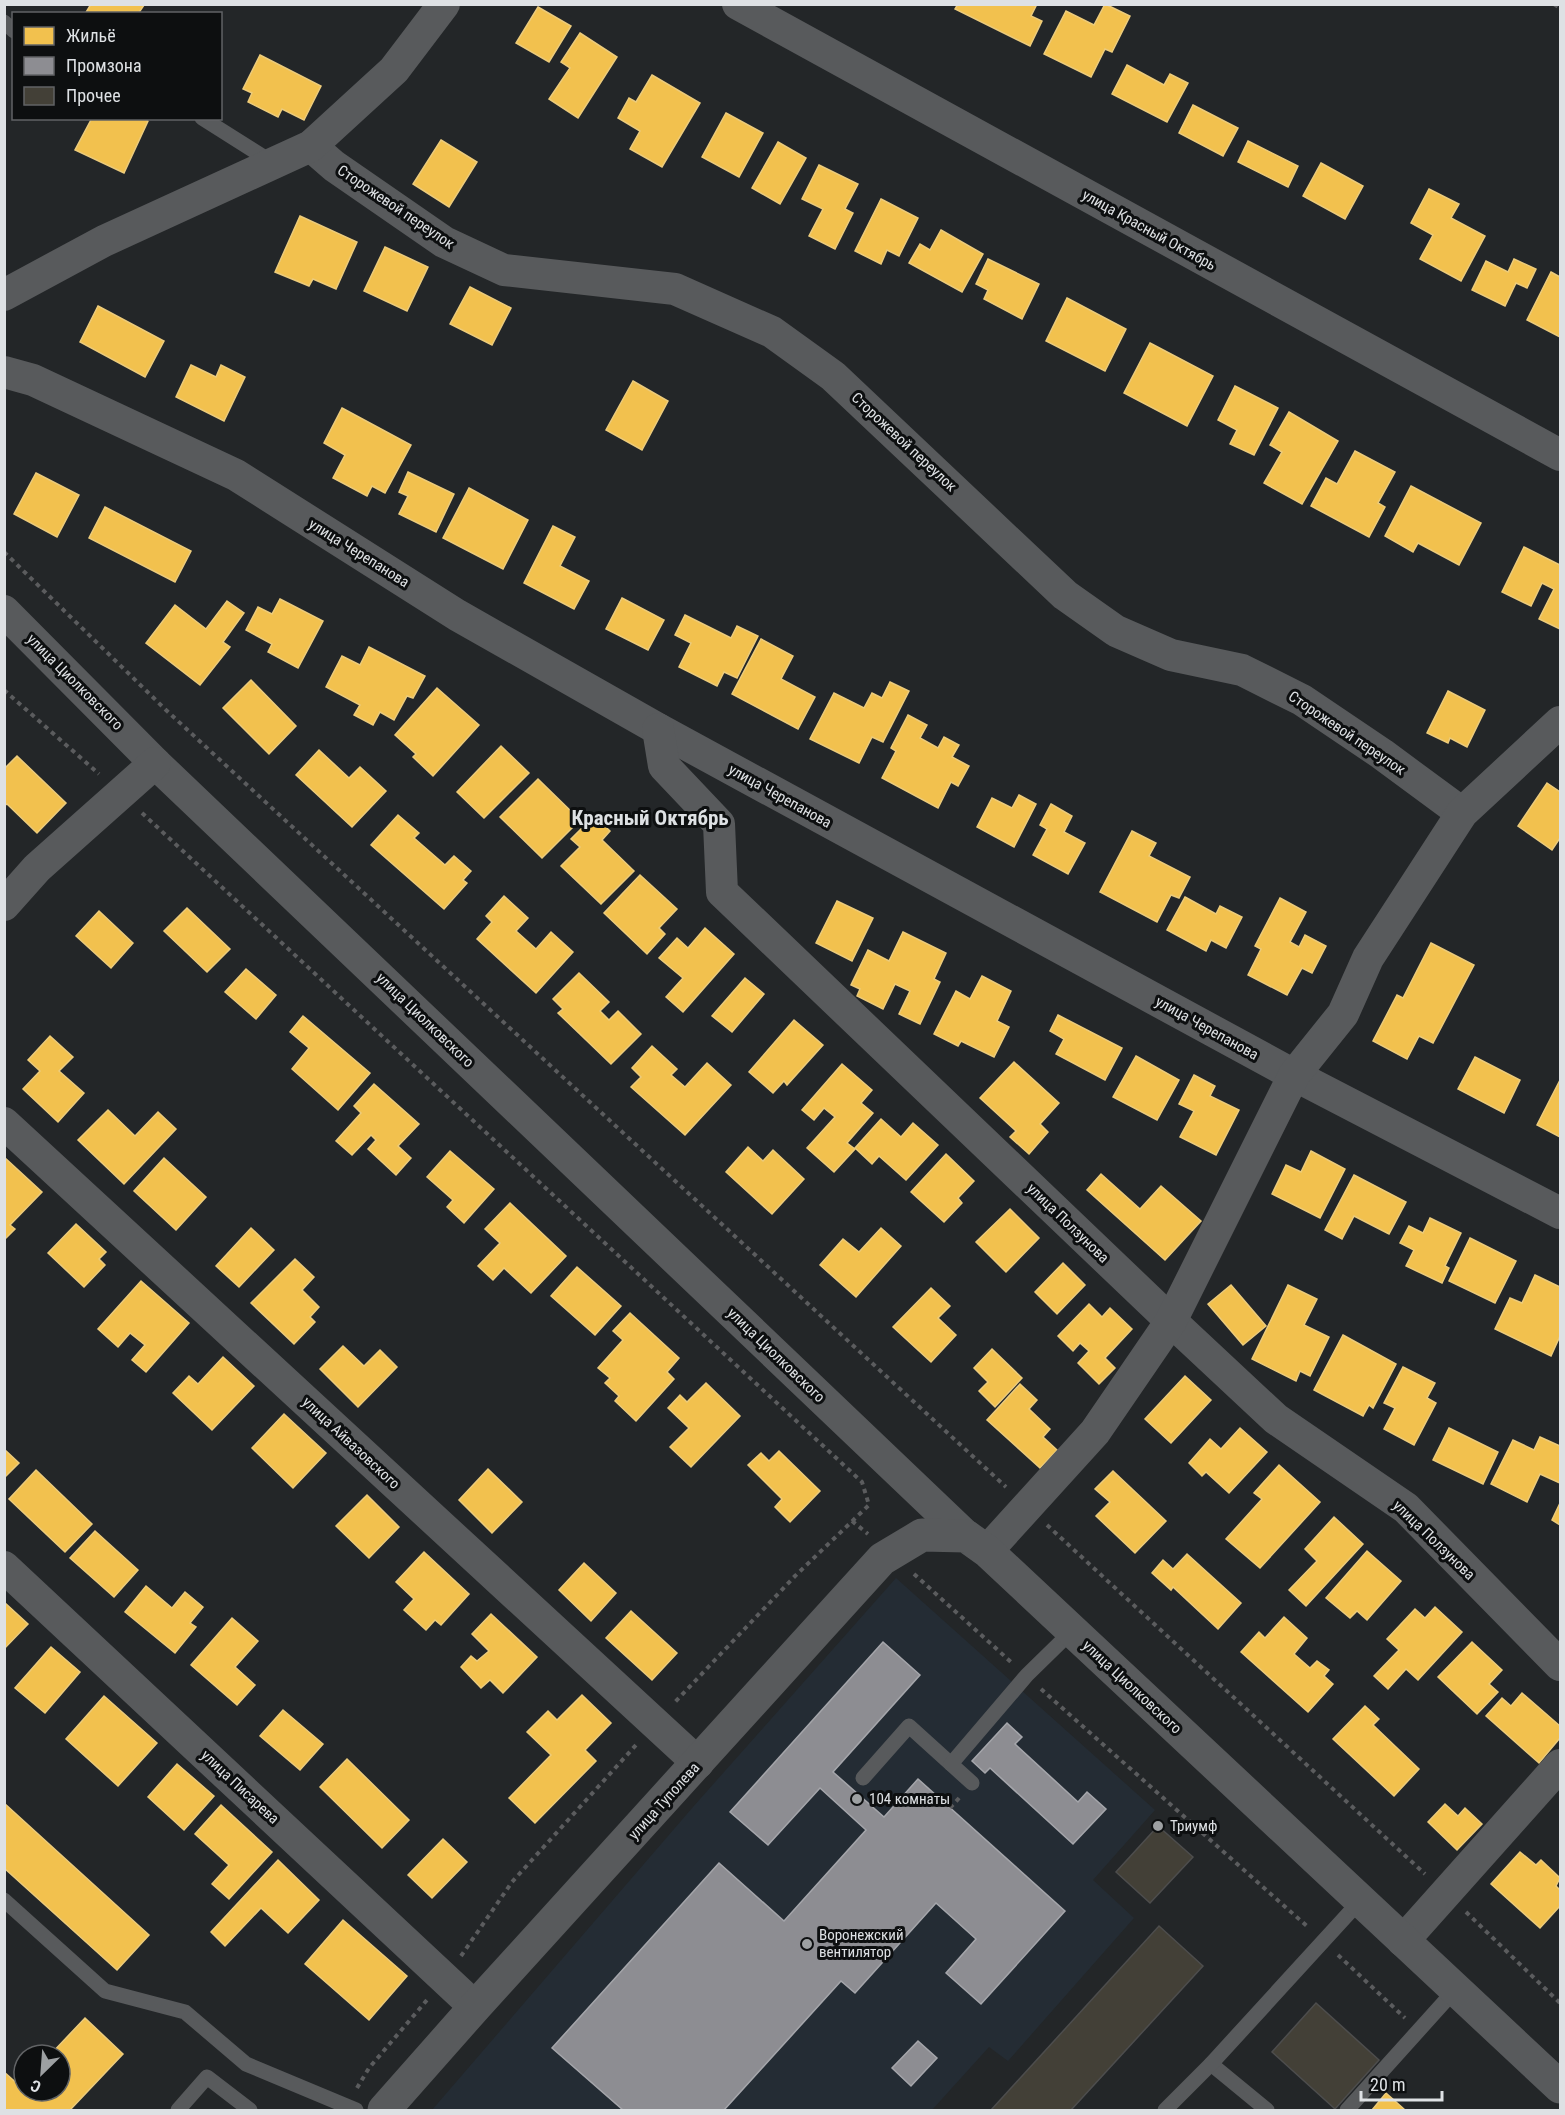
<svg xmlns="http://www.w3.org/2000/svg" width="1565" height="2115" font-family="'Roboto Condensed',sans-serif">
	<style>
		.built { fill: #242c34 }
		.homes { fill: #f2c14e; stroke: #eccb7b; stroke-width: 1.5 }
		.industry { fill: #8d8d92; stroke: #a5a6ab; stroke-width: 1.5 }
		.building { fill: #434037; stroke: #4d4d4d; stroke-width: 1.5 }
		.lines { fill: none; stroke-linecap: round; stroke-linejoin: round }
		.path { stroke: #5b5c5e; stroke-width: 4; stroke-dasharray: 4.5 4.5; stroke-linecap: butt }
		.service { stroke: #585a5c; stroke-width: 15 }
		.minor { stroke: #585a5c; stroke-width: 32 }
		.tertiary { stroke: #585a5c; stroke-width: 33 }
		.poi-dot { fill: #9da0a2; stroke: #0d0f10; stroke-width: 2 }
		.labels { text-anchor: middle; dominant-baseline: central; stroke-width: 6; stroke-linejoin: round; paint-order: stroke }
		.street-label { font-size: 15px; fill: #dee1e4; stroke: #0d0f10 }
		.poi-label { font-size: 15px; fill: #dee1e4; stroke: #0d0f10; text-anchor: start }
		.district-label { font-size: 21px; font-weight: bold; fill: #dee1e4; stroke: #0d0f10 }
	</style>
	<rect width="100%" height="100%" fill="#232628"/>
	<polygon class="built" points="896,1578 1155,1810 1093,1880 1134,1918 1008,2061 989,2047 932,2110 432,2110 693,1807"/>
	<g class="homes">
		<polygon points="91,4 143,4 144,5 138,14 85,14"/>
		<polygon points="958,4 1033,4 1036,6 1031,16 1042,21 1030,46 955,9"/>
		<polygon points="1105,4 1130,16 1112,52 1105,49 1091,77 1044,54 1066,11 1094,25"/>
		<polygon points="538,7 571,26 549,62 516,43"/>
		<polygon points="580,33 617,57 578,118 549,99 570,68 561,62"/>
		<polygon points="260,55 321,86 304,120 282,109 278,117 248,102 252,93 243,89"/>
		<polygon points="1127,65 1164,85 1170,74 1188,83 1167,122 1112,94"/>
		<polygon points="652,75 700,103 662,167 630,149 640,131 618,118 629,98 636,102"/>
		<polygon points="1193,105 1238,128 1223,156 1179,133"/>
		<polygon points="726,113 763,133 739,177 702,157"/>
		<polygon points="92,118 142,118 148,121 124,173 75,150"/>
		<polygon points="441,140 477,162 449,207 413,184"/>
		<polygon points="1248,141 1298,166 1288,187 1238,162"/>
		<polygon points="778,142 806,158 780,204 752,188"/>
		<polygon points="1321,163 1363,186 1345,219 1303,196"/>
		<polygon points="819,165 858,184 845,209 853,213 835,249 809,236 823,209 802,199"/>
		<polygon points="1429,189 1459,204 1451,218 1485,236 1461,281 1420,259 1433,235 1411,223"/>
		<polygon points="881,199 918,218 899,256 887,250 881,264 855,251"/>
		<polygon points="300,216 357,242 336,289 313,279 309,286 275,272"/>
		<polygon points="941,230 983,254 962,292 909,263 920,244 930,250"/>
		<polygon points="385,247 428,267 407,311 364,291"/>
		<polygon points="988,259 1039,284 1022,319 984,299 988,290 976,284"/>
		<polygon points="1514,259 1536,269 1527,288 1516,283 1505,306 1472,290 1486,261 1508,272"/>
		<polygon points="1551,272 1560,277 1560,337 1527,320"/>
		<polygon points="470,287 511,308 492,345 450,324"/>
		<polygon points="1067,298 1126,329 1105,371 1046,341"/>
		<polygon points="98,306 164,341 145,377 80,342"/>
		<polygon points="1150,343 1213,376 1187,426 1124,393"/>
		<polygon points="191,365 216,377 221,365 245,377 224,421 176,397"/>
		<polygon points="633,381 668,401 642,450 606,430"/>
		<polygon points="1235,386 1278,408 1254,455 1230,444 1237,430 1218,420"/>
		<polygon points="342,408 411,445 385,493 372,486 367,496 333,478 345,455 324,443"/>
		<polygon points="1289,412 1338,441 1302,504 1264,483 1282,452 1270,445"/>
		<polygon points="1355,451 1395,472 1378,503 1385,507 1369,537 1311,506 1326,478 1337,484"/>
		<polygon points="408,472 454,494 436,532 399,514 408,496 399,492"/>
		<polygon points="36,473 79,495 57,537 14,514"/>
		<polygon points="1411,486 1481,523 1459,565 1418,543 1413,552 1385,536"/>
		<polygon points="469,488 528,520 503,569 443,538"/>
		<polygon points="105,507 191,551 175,582 89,538"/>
		<polygon points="553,526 575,537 560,566 589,581 574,609 524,583"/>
		<polygon points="1524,547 1560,565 1560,629 1539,619 1554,589 1542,583 1531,606 1502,592"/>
		<polygon points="622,598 664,620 648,650 606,629"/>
		<polygon points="280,599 323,621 298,668 268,652 272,644 246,630 258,607 272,614"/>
		<polygon points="227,601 244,613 223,642 230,647 200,685 146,643 175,605 206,629"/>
		<polygon points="685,615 731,638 737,626 758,636 737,678 724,672 717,686 679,667 691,643 675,635"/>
		<polygon points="761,639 793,656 781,679 815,697 798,729 732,694"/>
		<polygon points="369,647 425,676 413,698 407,696 394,720 380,712 373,725 354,715 360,705 326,687 342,656 360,665"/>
		<polygon points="251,680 296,726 269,754 223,708"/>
		<polygon points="890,682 909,691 883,742 872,737 859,763 810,739 834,693 864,708 872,693 882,698"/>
		<polygon points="437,688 479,725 433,776 413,757 416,754 395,735"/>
		<polygon points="1448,691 1485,710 1467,747 1450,738 1448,743 1427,733"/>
		<polygon points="908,715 927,725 920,738 938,748 944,737 959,745 952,757 969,766 958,786 951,782 938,808 882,778 896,751 891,748"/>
		<polygon points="501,746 529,773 484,818 457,792"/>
		<polygon points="319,750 349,778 360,767 386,791 352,827 296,775"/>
		<polygon points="17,756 66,803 37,833 7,804 4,806 4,769"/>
		<polygon points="538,779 580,820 542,858 500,817"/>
		<polygon points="1547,783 1560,792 1560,838 1552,850 1518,826"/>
		<polygon points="1019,795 1036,804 1014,847 977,827 992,798 1012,808"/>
		<polygon points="1051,804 1072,816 1064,832 1085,843 1068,874 1033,855 1047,829 1040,825"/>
		<polygon points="398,815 419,833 414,838 445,865 454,856 471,871 463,880 467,883 444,909 371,845"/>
		<polygon points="594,816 610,831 602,840 634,871 601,904 561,866 580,847 571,839"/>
		<polygon points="1132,831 1156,843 1149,856 1190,877 1179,898 1171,895 1157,922 1100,892"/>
		<polygon points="640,875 677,909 659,928 665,934 647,954 604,913"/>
		<polygon points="504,896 528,918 516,931 536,949 551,932 573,952 536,993 477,939 492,922 486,916"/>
		<polygon points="1185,897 1216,914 1220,906 1242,917 1226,948 1211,940 1206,951 1167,930"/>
		<polygon points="1280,898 1306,912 1290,942 1299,947 1305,935 1326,946 1312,973 1302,968 1287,995 1248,975 1261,949 1255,946"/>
		<polygon points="837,901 873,918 852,961 816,943"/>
		<polygon points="187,908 230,949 207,972 164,931"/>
		<polygon points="99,911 133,943 111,968 76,936"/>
		<polygon points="705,928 734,954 683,1012 666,997 683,978 659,958 677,938 688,948"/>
		<polygon points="903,932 946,953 934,979 940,982 920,1024 899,1014 910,991 895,984 883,1009 857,996 860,989 851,985 868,950 889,961"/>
		<polygon points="1431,943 1474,965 1433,1043 1419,1036 1407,1059 1373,1041 1397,995 1403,998"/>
		<polygon points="246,969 276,995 256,1019 225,992"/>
		<polygon points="579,973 609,1002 600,1011 609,1020 618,1011 641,1034 611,1064 558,1013 563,1009 553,999"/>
		<polygon points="982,976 1011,991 997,1021 1009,1027 994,1057 961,1041 958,1046 934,1034 956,991 970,999"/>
		<polygon points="745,978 764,994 732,1032 712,1016"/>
		<polygon points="1058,1015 1122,1048 1105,1080 1056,1054 1064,1039 1050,1031"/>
		<polygon points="303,1016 370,1073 338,1110 292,1069 309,1048 290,1032"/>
		<polygon points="794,1020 823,1045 787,1085 784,1081 773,1093 749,1072"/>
		<polygon points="50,1036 73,1057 59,1071 84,1093 58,1122 23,1089 40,1071 28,1060"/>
		<polygon points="652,1046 677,1069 671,1075 685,1087 707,1063 731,1085 685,1135 631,1087 641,1077 632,1068"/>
		<polygon points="1136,1056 1179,1080 1157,1120 1113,1097"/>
		<polygon points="1475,1057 1520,1080 1504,1113 1458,1089"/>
		<polygon points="1014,1062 1059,1103 1040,1124 1048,1132 1029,1154 1010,1137 1016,1131 980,1098"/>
		<polygon points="842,1064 872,1090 861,1103 873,1113 847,1143 855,1149 834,1172 807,1148 835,1117 824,1108 814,1120 802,1110"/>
		<polygon points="1194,1075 1215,1086 1210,1096 1239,1110 1216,1155 1180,1137 1194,1111 1179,1104"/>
		<polygon points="1560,1080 1560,1137 1537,1125"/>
		<polygon points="374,1084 419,1124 398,1146 411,1158 396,1175 368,1149 376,1140 371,1135 352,1155 336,1141 361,1113 354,1106"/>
		<polygon points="108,1110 135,1136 158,1112 176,1129 124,1184 78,1140"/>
		<polygon points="881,1119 901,1137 913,1123 938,1145 906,1180 879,1156 872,1164 855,1148"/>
		<polygon points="748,1147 763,1161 773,1150 804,1179 772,1214 726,1172"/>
		<polygon points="450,1151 494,1189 464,1223 447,1207 453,1200 427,1177"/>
		<polygon points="1311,1151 1345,1169 1320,1218 1272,1194 1286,1165 1301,1172"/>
		<polygon points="946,1154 974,1181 958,1198 962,1203 944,1222 911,1192"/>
		<polygon points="4,1157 42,1192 10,1225 15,1229 4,1240"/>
		<polygon points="164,1158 206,1197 176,1230 134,1191"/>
		<polygon points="1101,1174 1140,1209 1161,1186 1201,1221 1165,1260 1087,1190"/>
		<polygon points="1354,1175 1406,1202 1389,1234 1354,1216 1342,1239 1325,1230"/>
		<polygon points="510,1203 566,1256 531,1293 504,1268 493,1280 478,1266 500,1243 485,1229"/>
		<polygon points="1010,1209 1039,1238 1006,1272 976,1242"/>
		<polygon points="1430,1218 1461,1233 1445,1266 1449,1268 1442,1283 1406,1266 1414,1250 1400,1243 1409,1226 1423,1233"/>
		<polygon points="76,1224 106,1252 99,1259 105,1265 84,1287 48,1253"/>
		<polygon points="251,1228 274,1250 239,1287 216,1266"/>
		<polygon points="881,1228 901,1246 856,1297 820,1265 843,1239 859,1252"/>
		<polygon points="1470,1238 1516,1261 1495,1303 1449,1281"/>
		<polygon points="295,1259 314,1277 302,1290 319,1307 310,1317 315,1322 294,1344 251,1303"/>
		<polygon points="1063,1263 1085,1285 1057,1314 1035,1292"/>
		<polygon points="577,1267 621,1306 595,1335 551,1296"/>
		<polygon points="1535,1275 1560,1287 1560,1336 1551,1356 1495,1329 1510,1298 1522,1303"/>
		<polygon points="141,1281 189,1323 146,1372 132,1360 145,1345 130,1333 118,1347 98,1329"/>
		<polygon points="1231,1285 1266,1326 1243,1345 1208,1304"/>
		<polygon points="1288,1285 1317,1299 1304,1325 1329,1337 1310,1376 1300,1371 1296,1381 1252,1359"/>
		<polygon points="931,1288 950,1306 938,1318 956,1335 931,1362 893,1327"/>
		<polygon points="1089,1304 1102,1317 1110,1308 1132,1329 1105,1358 1115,1368 1099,1384 1078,1363 1089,1351 1080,1343 1073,1351 1058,1336"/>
		<polygon points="630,1313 679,1358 667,1372 674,1379 636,1421 615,1401 619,1396 605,1383 610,1378 598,1368 623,1340 613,1331"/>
		<polygon points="1343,1335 1396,1364 1373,1408 1369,1405 1363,1416 1314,1390"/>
		<polygon points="343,1346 364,1366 380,1350 397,1367 358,1407 320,1369"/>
		<polygon points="992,1349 1022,1378 995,1407 979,1391 988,1382 974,1368"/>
		<polygon points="223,1357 254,1386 212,1430 173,1393 189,1376 198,1384"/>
		<polygon points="1403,1367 1435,1383 1427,1398 1436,1403 1414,1445 1384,1429 1395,1408 1384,1403"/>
		<polygon points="1185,1376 1211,1400 1171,1443 1145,1419"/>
		<polygon points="706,1383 740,1416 691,1467 670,1447 689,1428 668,1408 680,1395 687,1402"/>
		<polygon points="1020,1384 1037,1400 1029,1409 1050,1429 1043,1437 1057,1450 1040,1468 987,1420"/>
		<polygon points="284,1414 326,1453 293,1488 252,1448"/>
		<polygon points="1240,1428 1267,1452 1229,1493 1206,1472 1202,1476 1189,1463 1210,1439 1221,1449"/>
		<polygon points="1449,1428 1498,1452 1483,1484 1433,1460"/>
		<polygon points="1540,1437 1560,1446 1560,1483 1540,1474 1527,1502 1491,1484 1513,1440 1534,1450"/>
		<polygon points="4,1449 19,1463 4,1478"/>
		<polygon points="779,1451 820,1491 790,1522 775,1507 782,1499 748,1465 761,1453 769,1461"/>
		<polygon points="1279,1465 1320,1502 1260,1568 1226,1539 1262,1499 1254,1493"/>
		<polygon points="488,1469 522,1502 492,1533 459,1500"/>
		<polygon points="36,1470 92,1524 65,1552 9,1499"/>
		<polygon points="1113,1471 1166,1521 1135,1553 1096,1516 1110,1502 1095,1489"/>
		<polygon points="367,1495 399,1527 369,1558 336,1526"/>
		<polygon points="1560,1503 1560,1525 1552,1520"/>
		<polygon points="1334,1517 1363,1544 1306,1606 1289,1590 1317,1561 1305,1549"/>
		<polygon points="95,1531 138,1570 114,1597 70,1558"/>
		<polygon points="1367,1551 1401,1581 1367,1620 1357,1611 1350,1618 1326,1598"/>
		<polygon points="424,1552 469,1594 441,1625 435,1620 426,1630 404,1610 414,1599 396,1582"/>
		<polygon points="1187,1554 1241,1603 1218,1629 1173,1587 1171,1590 1152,1573 1163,1560 1173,1569"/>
		<polygon points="584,1563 616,1593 591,1621 559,1590"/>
		<polygon points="146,1586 172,1608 185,1592 203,1607 190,1623 196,1627 175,1653 125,1612"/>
		<polygon points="4,1602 28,1624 4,1649"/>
		<polygon points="1435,1607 1462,1632 1418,1680 1406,1669 1388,1689 1374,1676 1399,1650 1387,1639 1415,1609 1425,1618"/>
		<polygon points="631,1611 677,1653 652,1680 606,1638"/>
		<polygon points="491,1614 537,1657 503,1693 490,1680 481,1688 461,1667 471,1656 477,1661 489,1651 472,1634"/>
		<polygon points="1284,1617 1307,1638 1294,1654 1310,1668 1317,1661 1329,1670 1324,1676 1333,1684 1308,1712 1241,1652 1259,1632 1265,1638"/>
		<polygon points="232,1618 258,1641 235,1667 255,1685 237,1705 191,1665"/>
		<polygon points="1472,1642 1502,1670 1489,1684 1498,1692 1477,1714 1438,1677"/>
		<polygon points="51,1647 80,1672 45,1713 15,1688"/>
		<polygon points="1522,1693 1560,1726 1560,1738 1539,1763 1486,1716 1502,1698 1511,1706"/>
		<polygon points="582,1695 611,1723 585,1750 596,1761 535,1823 509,1798 551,1755 527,1732 548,1711 557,1720"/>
		<polygon points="104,1696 157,1743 118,1786 66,1739"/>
		<polygon points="1365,1706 1379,1719 1373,1725 1419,1769 1394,1796 1333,1739"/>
		<polygon points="283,1710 323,1744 300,1770 260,1736"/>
		<polygon points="347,1759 409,1820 382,1848 320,1787"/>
		<polygon points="177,1764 214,1796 184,1830 148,1797"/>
		<polygon points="4,1803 149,1935 117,1970 4,1868"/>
		<polygon points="1445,1804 1458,1816 1465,1808 1482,1824 1457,1850 1428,1822"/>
		<polygon points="221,1805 272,1852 229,1899 212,1884 229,1865 195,1834"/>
		<polygon points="443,1839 467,1862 432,1898 408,1875"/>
		<polygon points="1520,1852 1536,1865 1541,1860 1560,1878 1556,1886 1560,1890 1560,1906 1540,1928 1491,1884"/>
		<polygon points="278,1860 319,1900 288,1933 261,1908 225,1946 211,1932"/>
		<polygon points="343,1920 407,1976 369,2020 305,1964"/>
		<polygon points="85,2018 123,2054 70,2110 4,2110 4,2072 21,2087 24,2083 24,2091 60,2091 60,2055 50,2055"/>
		<polygon points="1386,2093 1405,2110 1372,2110"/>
	</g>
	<g class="industry">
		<polygon points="883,1642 920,1675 833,1772 884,1817 918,1779 1065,1911 981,2004 946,1973 976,1939 936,1903 855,1993 841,1981 724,2110 623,2110 552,2048 719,1863 784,1921 866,1830 820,1788 768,1845 730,1812"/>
		<polygon points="1007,1723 1022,1737 1015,1744 1078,1802 1087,1792 1106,1809 1073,1844 990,1768 985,1773 972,1761"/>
		<polygon points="918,2041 937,2058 911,2086 892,2068"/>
	</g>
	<g class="building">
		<polygon points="1158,1826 1193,1857 1150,1903 1116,1872"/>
		<polygon points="1159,1926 1203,1966 1071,2110 991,2110"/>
		<polygon points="1316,2003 1379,2060 1335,2109 1272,2052"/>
	</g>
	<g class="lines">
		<g class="path">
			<polyline points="1554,4 1560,8"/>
			<polyline points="4,552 166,710 1006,1487"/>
			<polyline points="4,690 99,774"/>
			<polyline points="142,813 862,1482 869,1505 795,1576 675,1702"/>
			<polyline points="852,1521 868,1534"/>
			<polyline points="1047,1525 1425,1874"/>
			<polyline points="914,1574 1011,1662"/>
			<polyline points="1041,1689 1309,1928"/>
			<polyline points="950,1808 960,1797"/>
			<polyline points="1466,1912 1560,2003"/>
			<polyline points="1338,1955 1405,2018"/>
			<polyline points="461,1956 512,1882 636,1745"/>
			<polyline points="357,2088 369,2068 427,2000"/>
		</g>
		<g class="service">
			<polyline points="4,22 14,31"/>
			<polyline points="202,118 275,164"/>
			<polyline points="863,1778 909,1726 951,1764"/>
			<polyline points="972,1783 951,1764 1027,1675 1072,1631"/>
			<polyline points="4,1900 105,1991 185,2012 246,2064 356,2110"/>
			<polyline points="1211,2064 1267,2110"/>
			<polyline points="178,2110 207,2077 250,2110"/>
			<polyline points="1165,2110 1211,2064 1360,1901"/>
			<polyline points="1347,2110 1455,1990"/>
		</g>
		<g class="minor">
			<polyline points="738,4 1560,455"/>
			<polyline points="311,146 334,166 444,242 504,270 675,289 772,332 833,376 1065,595 1116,631 1171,655 1242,670 1302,700 1382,754 1462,813"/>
			<polyline points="4,295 104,241 311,146 394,70 444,4"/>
			<polyline points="4,372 33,380 236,475 457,615 658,729 1294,1075 1560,1213"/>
			<polyline points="4,611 155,763 966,1536"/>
			<polyline points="658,729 664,766 719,824 722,892 1171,1321 1276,1419 1406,1508 1560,1665"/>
			<polyline points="4,905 37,868 155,763"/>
			<polyline points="4,1123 698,1763"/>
			<polyline points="987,1551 1095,1432 1171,1321 1294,1075 1343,1014 1368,958 1462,813 1560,722"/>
			<polyline points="4,1567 475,2007"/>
			<polyline points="1403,1941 1560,1765"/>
		</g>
		<polyline class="tertiary" points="384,2110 475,2007 882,1559 922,1535 966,1536 987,1551 1560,2087"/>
	</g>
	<g class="poi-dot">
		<circle cx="857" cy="1799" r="6"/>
		<circle cx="1158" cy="1826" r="6"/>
		<circle cx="807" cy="1944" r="6"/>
	</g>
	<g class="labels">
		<g class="street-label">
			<text transform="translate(396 207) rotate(34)">Сторожевой переулок</text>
			<text transform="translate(1149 230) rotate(29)">улица Красный Октябрь</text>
			<text transform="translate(904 442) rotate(43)">Сторожевой переулок</text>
			<text transform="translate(359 553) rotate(32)">улица Черепанова</text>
			<text transform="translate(75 682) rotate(45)">улица Циолковского</text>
			<text transform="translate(1347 733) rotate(34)">Сторожевой переулок</text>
			<text transform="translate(780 796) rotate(29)">улица Черепанова</text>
			<text transform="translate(425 1020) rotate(44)">улица Циолковского</text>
			<text transform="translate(1207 1028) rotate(29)">улица Черепанова</text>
			<text transform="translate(1068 1223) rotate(44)">улица Ползунова</text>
			<text transform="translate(776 1355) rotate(44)">улица Циолковского</text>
			<text transform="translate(351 1443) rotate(43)">улица Айвазовского</text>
			<text transform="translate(1434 1540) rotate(44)">улица Ползунова</text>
			<text transform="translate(1132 1687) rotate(43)">улица Циолковского</text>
			<text transform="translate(240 1787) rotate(43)">улица Писарева</text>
			<text transform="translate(664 1801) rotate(-48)">улица Туполева</text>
		</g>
		<g class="poi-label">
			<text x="869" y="1799">104 комнаты</text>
			<text x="1170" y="1826">Триумф</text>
			<text x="819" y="1935">Воронежский<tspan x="819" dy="17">вентилятор</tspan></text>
		</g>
		<g class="district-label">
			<text x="650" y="818">Красный Октябрь</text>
		</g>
	</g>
	<rect width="1565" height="2115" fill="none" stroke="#dee1e4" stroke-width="12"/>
	<rect x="12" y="12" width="210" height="108" fill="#0d0f10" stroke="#616365" stroke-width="1.5"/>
	<rect x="24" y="27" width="30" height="18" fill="#f2c14e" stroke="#616365" stroke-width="1.5"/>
	<text x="66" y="42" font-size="18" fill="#dee1e4">Жильё</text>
	<rect x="24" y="57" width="30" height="18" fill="#8d8d92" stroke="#616365" stroke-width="1.5"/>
	<text x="66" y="72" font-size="18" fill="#dee1e4">Промзона</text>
	<rect x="24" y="87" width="30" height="18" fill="#434037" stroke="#616365" stroke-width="1.5"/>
	<text x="66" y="102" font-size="18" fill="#dee1e4">Прочее</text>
	<g transform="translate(42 2073) rotate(205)"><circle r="28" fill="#0d0f10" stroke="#616365" stroke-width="1.5"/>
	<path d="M0-4.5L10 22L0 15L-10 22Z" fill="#9da0a2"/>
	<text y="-9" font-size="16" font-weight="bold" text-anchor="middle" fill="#dee1e4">С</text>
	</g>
	<path d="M1361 2091v9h81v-9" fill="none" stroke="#dee1e4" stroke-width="3"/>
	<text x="1370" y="2091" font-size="18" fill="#dee1e4" stroke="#0d0f10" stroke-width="4.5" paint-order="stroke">20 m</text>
</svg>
